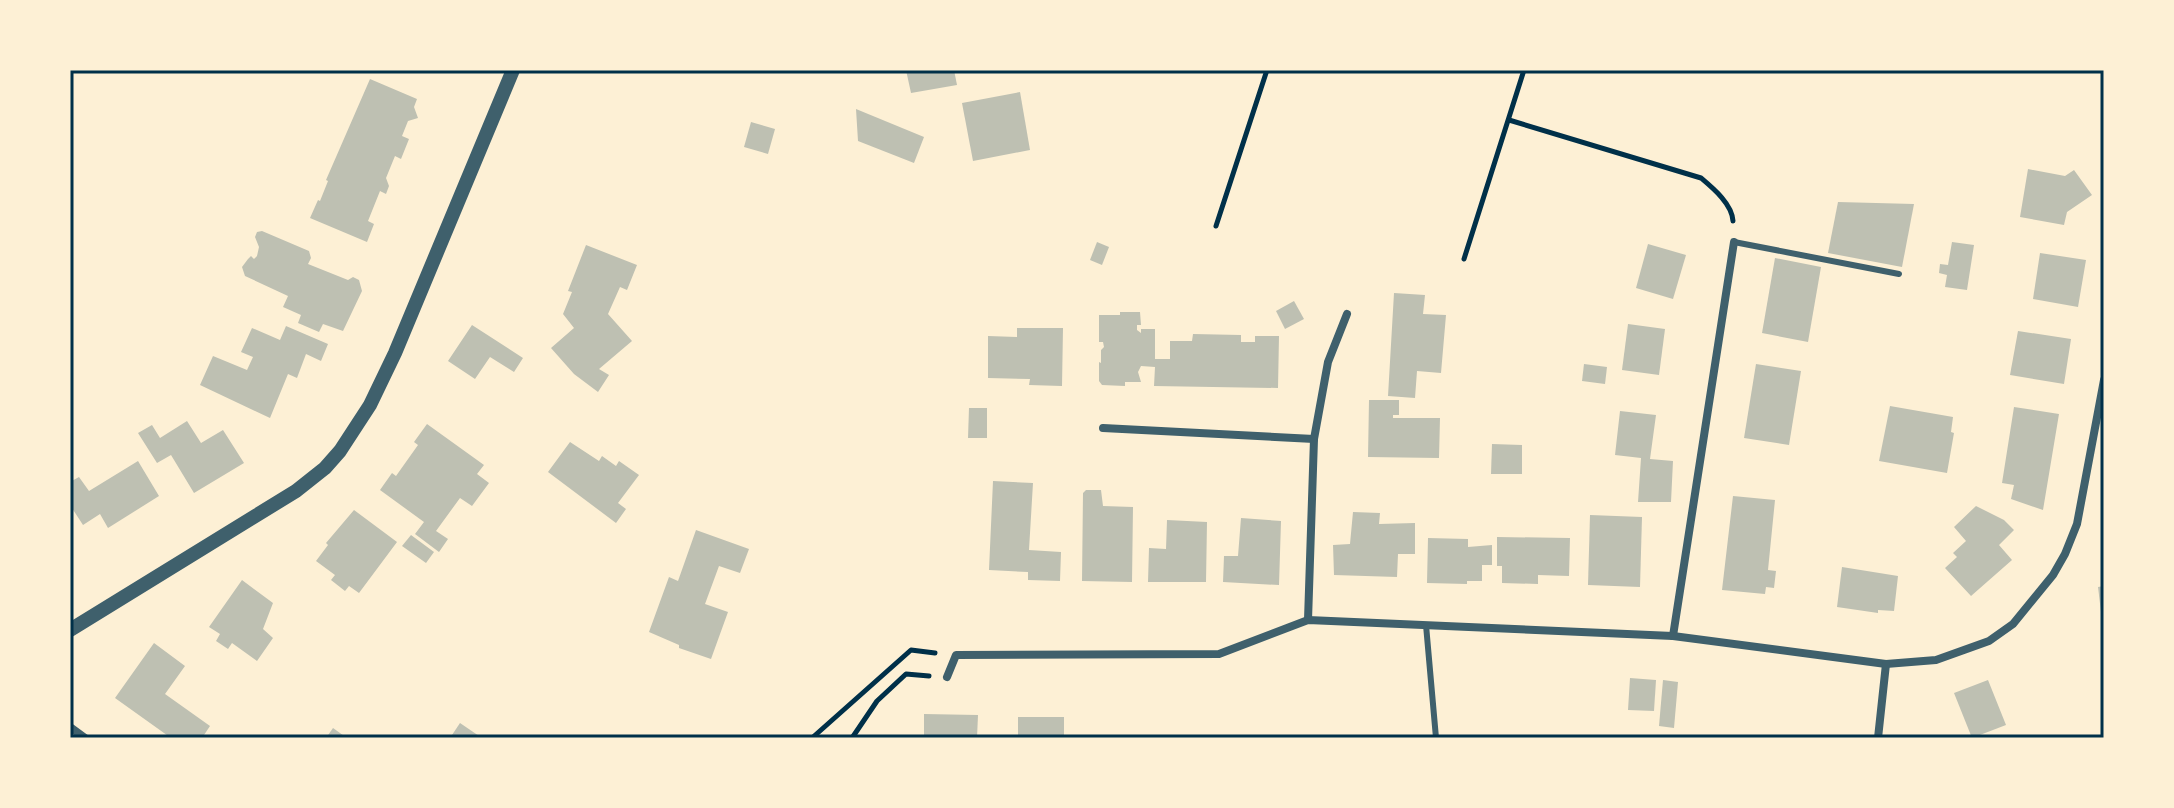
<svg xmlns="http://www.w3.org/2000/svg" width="2174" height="808" font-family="Karla,sans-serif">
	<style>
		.building { fill: #bec0b2 }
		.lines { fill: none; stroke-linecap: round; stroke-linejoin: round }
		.path { stroke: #003049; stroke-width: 5 }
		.service { stroke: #3f606c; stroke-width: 6 }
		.minor { stroke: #3f606c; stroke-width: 8 }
		.tertiary { stroke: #3f606c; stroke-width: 14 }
		.neatline { fill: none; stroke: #003049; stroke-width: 3 }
	</style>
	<rect width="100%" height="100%" fill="#fdf0d5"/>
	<g class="building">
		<polygon points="906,70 954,70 957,85 911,93"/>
		<polygon points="370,79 417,99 414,107 418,118 408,121 402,136 409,139 401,159 395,156 386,178 389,186 386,194 380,191 368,221 374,224 367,242 310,218 318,200 320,201 328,181 326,180"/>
		<polygon points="1020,92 1030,150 973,161 962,103"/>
		<polygon points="856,109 924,137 914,163 858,141"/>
		<polygon points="751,122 775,129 768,154 744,147"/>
		<polygon points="2028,169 2065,176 2074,170 2092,195 2067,212 2064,225 2020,217"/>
		<polygon points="1838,202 1914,204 1902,267 1828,253"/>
		<polygon points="262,231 309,251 311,258 308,264 348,280 353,277 359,280 362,291 343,331 323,324 319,332 298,323 301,315 283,307 288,296 245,276 242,267 248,259 251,256 254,259 257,256 259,247 255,237 257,232"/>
		<polygon points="1097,242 1109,247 1102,265 1090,260"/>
		<polygon points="1952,242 1974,245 1967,290 1945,287 1947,275 1939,273 1940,264 1948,265"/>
		<polygon points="1648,244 1686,255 1673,299 1636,288"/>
		<polygon points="586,245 637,265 627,290 620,287 608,314 632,341 599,369 609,375 598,392 574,374 551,348 574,328 563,314 572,292 568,291"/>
		<polygon points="2040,253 2086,260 2078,307 2033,299"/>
		<polygon points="1775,258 1821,267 1808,342 1762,333"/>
		<polygon points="1394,293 1425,295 1423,314 1446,315 1441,373 1417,371 1415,398 1388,396"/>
		<polygon points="1294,301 1304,319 1285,329 1276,311"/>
		<polygon points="1120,312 1140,312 1141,325 1137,325 1137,330 1141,333 1141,329 1155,329 1155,359 1170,359 1170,341 1192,341 1193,334 1241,335 1241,342 1255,342 1255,336 1279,336 1278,388 1154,386 1155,367 1141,366 1138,372 1141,382 1125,382 1125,386 1102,385 1099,381 1099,362 1101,363 1101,350 1104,347 1103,342 1099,342 1099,315 1120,315"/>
		<polygon points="1628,324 1665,329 1659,375 1622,370"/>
		<polygon points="472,325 523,358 514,372 490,357 475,379 448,361"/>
		<polygon points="286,326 328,344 321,361 306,354 297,378 288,374 270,418 200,385 213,356 247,370 253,357 241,352 252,328 280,340"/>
		<polygon points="1017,328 1063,328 1062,386 1029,385 1030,379 988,378 988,336 1017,337"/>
		<polygon points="2018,331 2071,339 2064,384 2010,375"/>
		<polygon points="1584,364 1607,367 1605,384 1582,381"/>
		<polygon points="1756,364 1801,371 1789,445 1744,438"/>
		<polygon points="1369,400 1399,400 1399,415 1393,415 1393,418 1440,418 1439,458 1368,457"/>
		<polygon points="1890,406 1953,417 1951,432 1954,433 1947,473 1879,461"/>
		<polygon points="2014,407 2059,414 2043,510 2011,499 2014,485 2002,483"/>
		<polygon points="969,408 987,408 987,438 968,438"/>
		<polygon points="1620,411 1656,415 1650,459 1673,461 1671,502 1638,502 1641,458 1615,455"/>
		<polygon points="187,421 201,443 223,430 244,463 194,493 171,455 157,463 138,433 152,425 160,438"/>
		<polygon points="427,424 484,465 477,474 489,483 472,506 460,498 436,531 448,539 439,552 415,534 424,522 380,490 392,473 396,476 418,445 414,442"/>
		<polygon points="570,442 599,461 602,456 616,466 619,461 639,475 618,503 626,509 616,523 548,472"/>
		<polygon points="1492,444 1522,445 1522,474 1491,474"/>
		<polygon points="138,461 159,496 108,528 100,514 83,525 70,505 70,482 79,477 89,491"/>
		<polygon points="993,481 1033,483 1029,550 1061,552 1060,581 1028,580 1028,572 989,570"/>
		<polygon points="1086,490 1101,490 1103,506 1133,507 1132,582 1082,581 1083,493"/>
		<polygon points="1733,496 1775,500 1768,570 1776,571 1774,588 1766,587 1765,594 1722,590"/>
		<polygon points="1976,506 2004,520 2014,530 1999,545 2012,560 1971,596 1945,568 1957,557 1953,553 1966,541 1954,527"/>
		<polygon points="354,510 397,542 359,593 349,586 345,591 331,580 335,575 316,561 328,545 326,543"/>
		<polygon points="1353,512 1380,513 1379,524 1415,523 1415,554 1398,554 1397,577 1334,575 1333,545 1350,544"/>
		<polygon points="1590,515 1642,517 1640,587 1588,585"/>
		<polygon points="1241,518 1281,521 1279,585 1223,582 1224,556 1238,556"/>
		<polygon points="1167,520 1207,522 1206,582 1148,582 1149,548 1166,549"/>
		<polygon points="696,530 749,549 740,573 719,566 705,604 728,612 711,659 679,648 679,645 649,632 669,577 678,581"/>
		<polygon points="411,535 434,552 426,563 402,546"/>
		<polygon points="1497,537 1570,538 1569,576 1538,575 1538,584 1502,583 1502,566 1497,566"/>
		<polygon points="1428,538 1468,539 1468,547 1492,545 1492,565 1482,565 1482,581 1467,581 1467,584 1427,583"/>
		<polygon points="1842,567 1898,576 1894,611 1878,610 1878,613 1837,607"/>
		<polygon points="242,580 273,603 263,629 273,638 257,661 232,643 228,649 216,641 220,634 209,627"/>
		<polygon points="2104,586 2104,620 2102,620 2098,587"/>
		<polygon points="154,643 185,666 165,694 210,726 202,738 171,738 115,698"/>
		<polygon points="1630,678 1656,680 1654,711 1628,710"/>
		<polygon points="1663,680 1678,682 1674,728 1659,726"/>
		<polygon points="1988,680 2006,725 1972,738 1954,693"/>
		<polygon points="924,714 978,715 977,738 924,738"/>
		<rect x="1018" y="717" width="46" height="21"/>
		<polygon points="460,723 482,738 450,738"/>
		<polygon points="333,728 347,738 326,738"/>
	</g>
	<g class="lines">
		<g class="path">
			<path d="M1509 120 1701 178C1714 189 1732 204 1733 221"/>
			<polyline points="1216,226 1267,70"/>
			<polyline points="1464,259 1524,70"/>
			<polyline points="812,738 911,650 935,653"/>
			<polyline points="852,738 877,701 906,674 929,676"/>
		</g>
		<g class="service">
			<polyline points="1734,242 1899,274"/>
			<polyline points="1426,625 1436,738"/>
		</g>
		<g class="minor">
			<polyline points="1103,428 1314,439"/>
			<polyline points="1308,620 1314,439 1328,362 1347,314"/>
			<polyline points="1673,636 1734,242"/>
			<polyline points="947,677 956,655 1219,654 1308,620 1673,636 1886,664 1936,660 1989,641 2013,624 2053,575 2065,554 2077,524 2104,380"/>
			<polyline points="70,727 85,738"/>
			<polyline points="1878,738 1886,664"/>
		</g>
		<polyline class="tertiary" points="70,630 296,491 325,468 340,451 370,405 395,353 513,70"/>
	</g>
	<rect width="2174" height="808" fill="none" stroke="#fdf0d5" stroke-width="144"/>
	<rect x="72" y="72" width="2030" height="664" class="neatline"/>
</svg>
